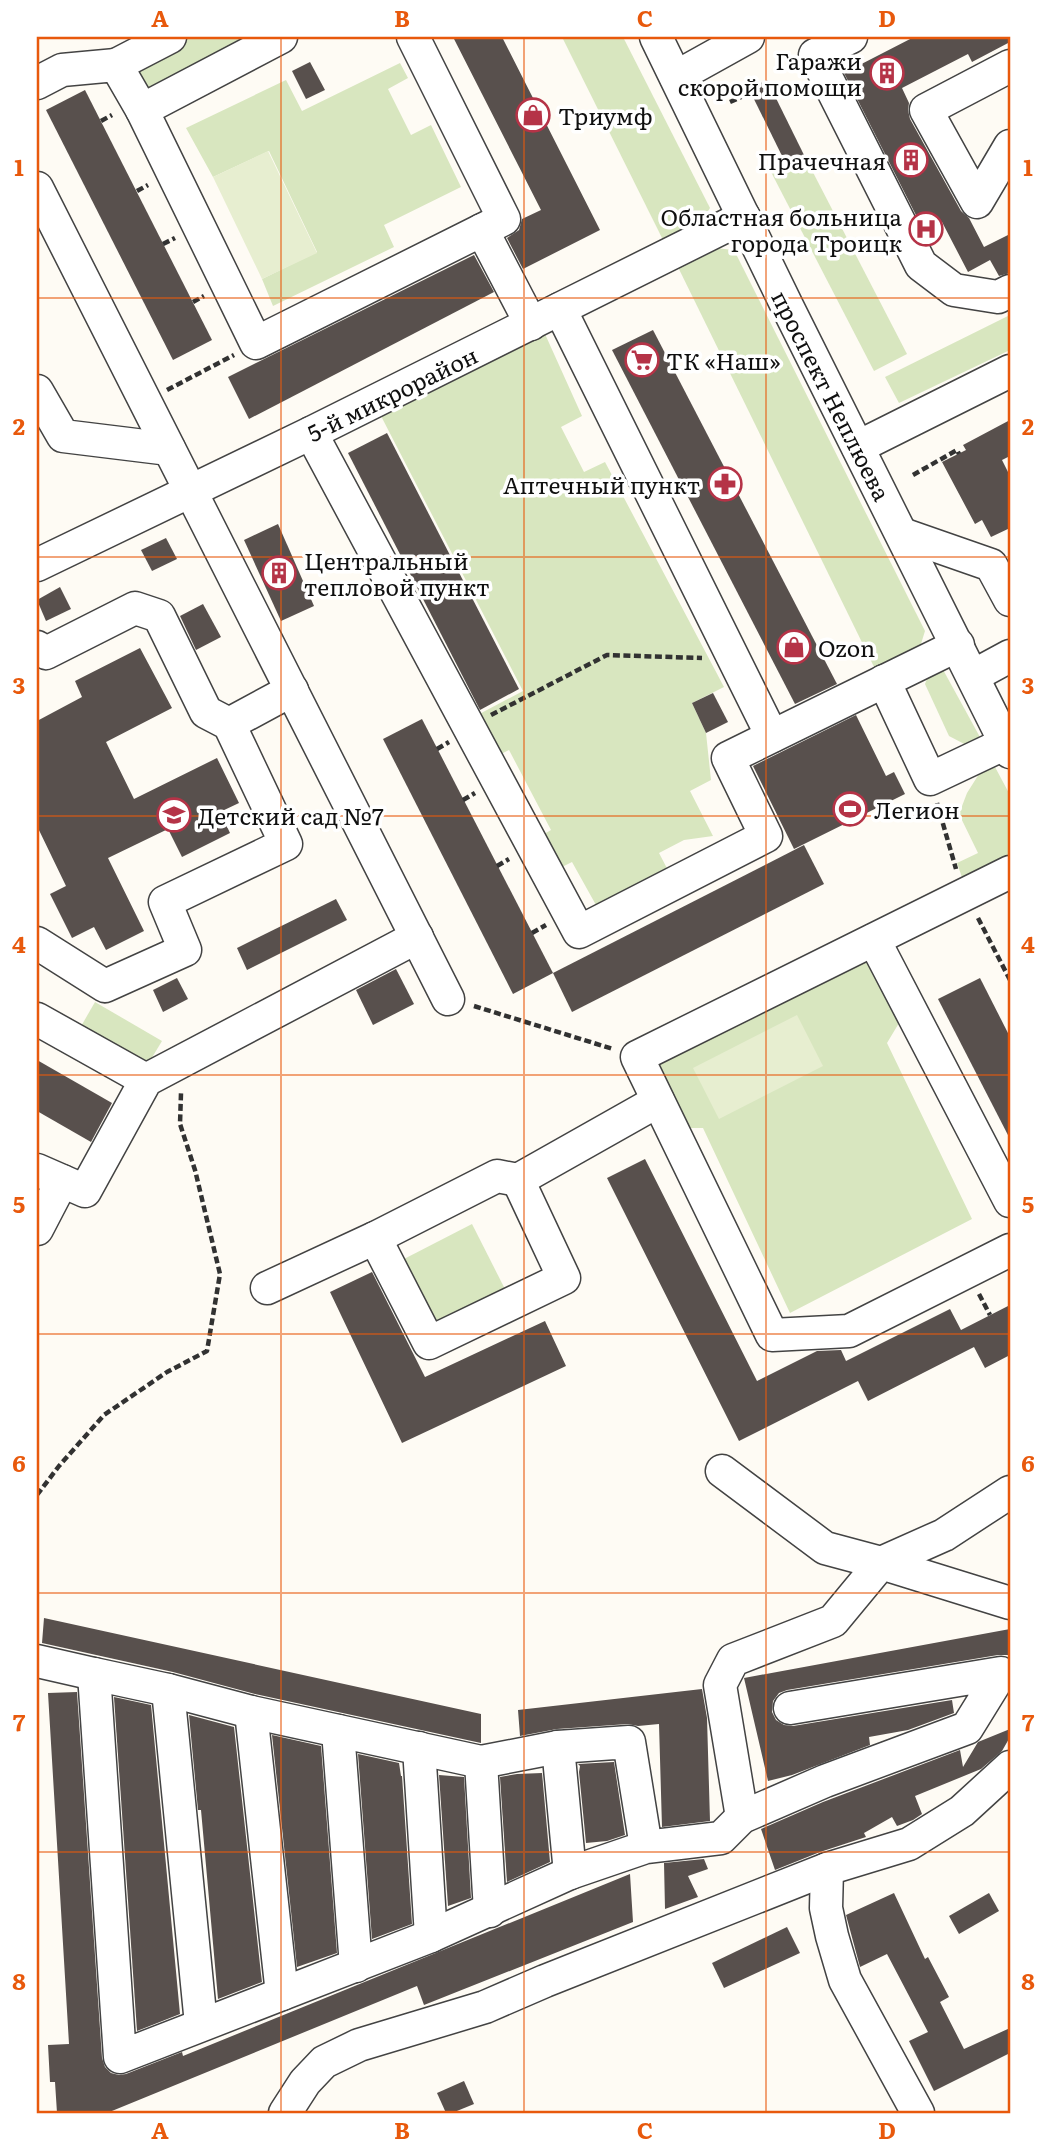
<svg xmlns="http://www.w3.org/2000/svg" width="1047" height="2150" font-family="Literata,serif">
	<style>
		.green { fill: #d8e6bf }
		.pitch { fill: #e7eed0 }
		.building { fill: #58504d }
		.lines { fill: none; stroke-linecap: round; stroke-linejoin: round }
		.minor-casing { stroke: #434343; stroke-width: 35 }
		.path { stroke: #323232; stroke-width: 4.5; stroke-dasharray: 7 3.5; stroke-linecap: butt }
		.minor { stroke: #fff; stroke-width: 32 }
		.grid { fill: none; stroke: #e8590c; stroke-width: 2; stroke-opacity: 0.55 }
		.labels { text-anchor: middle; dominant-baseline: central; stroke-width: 7; stroke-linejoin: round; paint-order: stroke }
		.poi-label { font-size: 23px; fill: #101010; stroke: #fff; text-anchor: start }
		.street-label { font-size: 23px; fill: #101010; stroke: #fff }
		.neatline { fill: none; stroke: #e8590c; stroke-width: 2.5 }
		.grid-label { font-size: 23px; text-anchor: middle; font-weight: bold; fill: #e8590c }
	</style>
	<rect width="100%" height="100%" fill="#fefbf4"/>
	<g class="green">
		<polygon points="191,37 267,37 147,100 131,69"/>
		<polygon points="562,37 623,37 710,208 695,232 666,246"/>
		<polygon points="400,63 408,78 388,89 411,135 431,125 461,187 384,225 394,247 273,306 262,279 317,252 269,151 213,177 186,128 286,80 302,111"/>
		<polygon points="804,155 907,354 874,371 771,172"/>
		<polygon points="706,247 734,250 925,631 920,647 877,673 675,261"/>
		<polygon points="1010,315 1010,350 899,403 885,377"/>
		<polygon points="545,334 582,416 561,427 584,472 605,462 724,687 692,703 706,733 711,780 690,791 713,836 684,840 659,853 671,876 601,914 572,862 554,871 534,840 551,830 509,750 491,759 470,719 523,691 381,416"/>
		<polygon points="941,666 981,739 970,747 949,736 925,684 930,671"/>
		<polygon points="995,767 1010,795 1010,859 964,883 957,863 978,853 959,814 967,793 979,774"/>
		<polygon points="868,957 902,1018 887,1043 972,1219 790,1313 703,1128 680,1128 651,1065"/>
		<polygon points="95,1002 162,1041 142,1074 76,1035"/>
		<polygon points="472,1224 509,1297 441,1332 404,1259"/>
	</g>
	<g class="pitch">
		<polygon points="268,151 317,253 262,279 213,177"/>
		<polygon points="797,1015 823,1066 719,1119 693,1068"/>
	</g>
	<g class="building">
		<polygon points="453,37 502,37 600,230 523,269 507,238 519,230 522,219 541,210"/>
		<polygon points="914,37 1010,37 1010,42 972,62 968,54 902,88 909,103 908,110 910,119 961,211 969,218 984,247 1010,234 1010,273 999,276 990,260 968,272 942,222 924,231 844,73"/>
		<polygon points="310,62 325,90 306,99 292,71"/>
		<polygon points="767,80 804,155 786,164 749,89"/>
		<polygon points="85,90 212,340 173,360 46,110"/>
		<polygon points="474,255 494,292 249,419 228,377"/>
		<polygon points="653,330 837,684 795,704 612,350"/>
		<polygon points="1010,420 1010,456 1002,460 1010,476 1010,528 991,537 982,520 975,524 942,462 966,450 963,445"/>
		<polygon points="387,433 519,689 480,710 348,453"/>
		<polygon points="278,524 314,606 281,621 244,540"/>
		<polygon points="166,538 177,559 152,571 141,550"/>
		<polygon points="60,587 71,609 46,621 37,600"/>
		<polygon points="203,604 221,637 196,650 180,616"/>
		<polygon points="140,648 172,708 106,742 134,799 217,758 239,803 220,812 230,833 182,857 168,829 108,858 144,931 106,950 94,927 72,938 50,894 66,886 37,826 37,721 82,697 75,681"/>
		<polygon points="713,693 728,722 706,733 692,703"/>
		<polygon points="856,715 886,776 894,772 905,794 794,849 753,766"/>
		<polygon points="422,719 553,973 513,994 383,739"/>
		<polygon points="804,845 824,884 572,1012 553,973"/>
		<polygon points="336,899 347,920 247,970 237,948"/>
		<polygon points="396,969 414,1004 373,1025 356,990"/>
		<polygon points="177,978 188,999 163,1012 153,990"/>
		<polygon points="980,978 1010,1037 1010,1139 938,999"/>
		<polygon points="37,1060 112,1103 91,1142 37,1111"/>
		<polygon points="645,1159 757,1381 817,1351 841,1350 846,1361 950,1309 961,1330 1010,1305 1010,1355 985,1368 974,1347 868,1401 858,1381 739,1441 607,1178"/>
		<polygon points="372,1272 425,1377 545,1321 566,1366 402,1443 330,1292"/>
		<polygon points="44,1618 481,1714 481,1743 255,1694 173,1672 42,1643"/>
		<polygon points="1010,1629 1010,1655 998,1655 787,1690 779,1693 773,1701 772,1712 776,1720 784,1725 793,1726 952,1700 954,1713 908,1730 869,1737 870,1745 792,1775 768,1781 744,1678"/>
		<polygon points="702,1689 707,1718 710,1821 662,1827 659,1724 638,1726 628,1724 557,1729 520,1736 518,1710"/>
		<polygon points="77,1692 102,2058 105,2067 111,2073 119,2075 126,2074 182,2052 183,2056 630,1874 633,1922 424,2005 417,1986 107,2113 57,2113 55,2082 50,2082 48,2045 69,2044 48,1693"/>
		<polygon points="114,1697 151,1705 180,2014 137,2031"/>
		<polygon points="189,1715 234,1727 261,1974 262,1982 218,1999 201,1810 198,1810"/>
		<polygon points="1010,1729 1010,1737 1002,1751 981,1769 915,1796 922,1814 913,1820 897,1826 892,1817 864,1833 866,1837 820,1852 775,1870 761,1829 823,1802 960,1750 963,1767 978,1742"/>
		<polygon points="272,1735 321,1746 337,1953 297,1967"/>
		<polygon points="358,1754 399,1763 401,1776 402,1776 412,1924 372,1939"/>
		<polygon points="614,1762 625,1835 607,1841 586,1843 579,1772 580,1766 578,1764"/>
		<polygon points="542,1773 550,1862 507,1882 500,1777 517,1774"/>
		<polygon points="439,1775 464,1777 471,1898 448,1906"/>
		<polygon points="704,1859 708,1869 688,1876 698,1897 665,1909 664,1863"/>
		<polygon points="894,1893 925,1959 928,1957 949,1997 940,2002 964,2049 1010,2028 1010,2053 934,2091 909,2041 928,2032 887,1954 860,1967 846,1915"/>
		<polygon points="989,1893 999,1911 959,1934 949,1916"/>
		<polygon points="787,1927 800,1953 724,1988 712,1963"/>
		<polygon points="464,2081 474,2104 452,2113 446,2113 437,2093"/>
	</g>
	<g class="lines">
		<defs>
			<g id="minor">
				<polyline points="281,37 142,110 256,343 504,219 413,37"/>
				<polyline points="656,37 787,306 1010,752"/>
				<polyline points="851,37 815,55 921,265 954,290 998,297 1010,291"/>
				<polyline points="116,65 170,37"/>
				<polyline points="1010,66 926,110 977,202 1010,146"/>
				<polyline points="676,77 748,37"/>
				<polyline points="37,83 62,70 116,65 142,110"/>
				<polyline points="37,188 448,999"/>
				<polyline points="482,230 531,324"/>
				<polyline points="560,309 772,736"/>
				<polyline points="37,391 63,436 169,449"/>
				<polyline points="311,433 579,932 766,836 728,758 958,645"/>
				<polyline points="858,447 1010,371"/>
				<polyline points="902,534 991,565 1010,600"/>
				<polyline points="37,565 311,433 744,217"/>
				<polyline points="37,647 46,653 135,608 159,616 206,712 229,724 286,844 165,902 185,950 105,986 37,943"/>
				<polyline points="973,676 1010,656"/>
				<polyline points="884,681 930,779 1006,743"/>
				<polyline points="229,724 292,690"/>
				<polyline points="1010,872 637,1057 772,1335 849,1331 1010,1250"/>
				<polyline points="874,940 1010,1201"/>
				<polyline points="37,1019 146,1080"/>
				<polyline points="37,1170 85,1191 146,1080 417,937"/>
				<polyline points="37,1229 62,1181"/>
				<polyline points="375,1238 429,1343 564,1278 518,1180"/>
				<polyline points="267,1288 375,1238 497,1176 518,1180 658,1101"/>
				<polyline points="722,1471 825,1548 881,1563 944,1535 1010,1492"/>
				<polyline points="37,1661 94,1674"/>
				<polyline points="168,1690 201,2024"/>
				<polyline points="251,1712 282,1994"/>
				<polyline points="338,1731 356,1966"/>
				<polyline points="558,1747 570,1873"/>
				<polyline points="419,1748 431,1936"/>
				<polyline points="481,1762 490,1911"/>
				<polyline points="742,1817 720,1685 733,1660 833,1621 881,1563 1010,1603"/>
				<polyline points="646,1847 629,1742 558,1747 481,1762 251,1712 168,1690 94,1674 120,2057 431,1936 570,1873 646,1847 721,1838 742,1817 825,1781 967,1728 1001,1673 790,1708"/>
				<polyline points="285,2113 305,2082 324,2062 359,2045 485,2007 545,1981 827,1869"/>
				<polyline points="918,2113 845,1980 832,1936 826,1908 827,1869 909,1844 962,1811 1010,1767"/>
			</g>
		</defs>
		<use href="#minor" class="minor-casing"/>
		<g class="path">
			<polyline points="730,102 750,93"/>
			<polyline points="101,121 112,115"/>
			<polyline points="137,191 148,185"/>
			<polyline points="163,244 175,238"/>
			<polyline points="193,302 204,296"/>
			<polyline points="167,390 234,355"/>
			<polyline points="913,475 957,450 959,454"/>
			<polyline points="491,715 607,655 702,658"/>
			<polyline points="437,749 449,742"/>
			<polyline points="463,800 475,793"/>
			<polyline points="937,803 956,869"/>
			<polyline points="497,866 509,859"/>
			<polyline points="978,918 1010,980"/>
			<polyline points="532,933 546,925"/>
			<polyline points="474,1006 613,1049"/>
			<polyline points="979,1294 990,1315"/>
			<polyline points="37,1495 59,1466 104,1415 167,1372 207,1351 220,1274 195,1170 180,1124 181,1093"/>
		</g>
		<use href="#minor" class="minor"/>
	</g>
	<path class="grid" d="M281 37V2113M524 37V2113M766 37V2113M37 298H1010M37 557H1010M37 816H1010M37 1075H1010M37 1334H1010M37 1593H1010M37 1852H1010"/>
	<defs>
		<symbol id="building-ring" viewBox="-11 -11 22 22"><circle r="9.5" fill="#fff" stroke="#b53347" stroke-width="1.5"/><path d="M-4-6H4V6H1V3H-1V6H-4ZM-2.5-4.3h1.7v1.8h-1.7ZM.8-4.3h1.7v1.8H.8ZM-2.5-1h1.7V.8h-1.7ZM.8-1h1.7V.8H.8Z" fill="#b53347"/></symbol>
		<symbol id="shop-ring" viewBox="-11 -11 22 22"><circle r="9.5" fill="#fff" stroke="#b53347" stroke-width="1.5"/><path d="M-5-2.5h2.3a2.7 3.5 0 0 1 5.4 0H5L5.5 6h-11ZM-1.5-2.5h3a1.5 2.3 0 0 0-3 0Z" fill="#b53347"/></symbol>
		<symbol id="hospital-ring" viewBox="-11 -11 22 22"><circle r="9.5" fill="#fff" stroke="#b53347" stroke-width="1.5"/><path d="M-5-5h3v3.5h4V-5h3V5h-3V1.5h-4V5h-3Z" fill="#b53347"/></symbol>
		<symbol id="supermarket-ring" viewBox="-11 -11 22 22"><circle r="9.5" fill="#fff" stroke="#b53347" stroke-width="1.5"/><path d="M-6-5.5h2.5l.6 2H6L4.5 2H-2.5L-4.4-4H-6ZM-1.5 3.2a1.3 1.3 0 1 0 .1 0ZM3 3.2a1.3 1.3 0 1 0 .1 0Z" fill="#b53347"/></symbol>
		<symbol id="pharmacy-ring" viewBox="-11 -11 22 22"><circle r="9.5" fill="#fff" stroke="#b53347" stroke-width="1.5"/><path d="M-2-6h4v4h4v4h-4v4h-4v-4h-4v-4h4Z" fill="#b53347"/></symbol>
		<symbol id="stadium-ring" viewBox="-11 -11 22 22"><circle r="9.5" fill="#fff" stroke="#b53347" stroke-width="1.5"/><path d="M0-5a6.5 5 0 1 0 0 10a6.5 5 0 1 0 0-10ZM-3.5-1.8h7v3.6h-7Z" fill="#b53347"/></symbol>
		<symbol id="school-ring" viewBox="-11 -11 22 22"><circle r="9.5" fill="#fff" stroke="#b53347" stroke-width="1.5"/><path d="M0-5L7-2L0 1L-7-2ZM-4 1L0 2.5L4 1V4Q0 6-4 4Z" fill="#b53347"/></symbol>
	</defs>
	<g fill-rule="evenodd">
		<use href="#building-ring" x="868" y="54" width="38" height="38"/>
		<use href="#shop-ring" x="514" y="96" width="38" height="38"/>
		<use href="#building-ring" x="892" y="141" width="38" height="38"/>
		<use href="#hospital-ring" x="907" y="210" width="38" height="38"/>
		<use href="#supermarket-ring" x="623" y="341" width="38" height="38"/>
		<use href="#pharmacy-ring" x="706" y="465" width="38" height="38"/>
		<use href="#building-ring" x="260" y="554" width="38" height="38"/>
		<use href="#shop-ring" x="775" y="628" width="38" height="38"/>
		<use href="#stadium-ring" x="831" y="790" width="38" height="38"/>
		<use href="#school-ring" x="155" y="796" width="38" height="38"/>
	</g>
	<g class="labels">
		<g class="poi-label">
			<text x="862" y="60" text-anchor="end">Гаражи<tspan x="862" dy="26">скорой помощи</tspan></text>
			<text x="558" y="115">Триумф</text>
			<text x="886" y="160" text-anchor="end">Прачечная</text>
			<text x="902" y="216" text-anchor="end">Областная больница<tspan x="902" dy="26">города Троицк</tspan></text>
			<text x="666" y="360">ТК «Наш»</text>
			<text x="700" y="484" text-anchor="end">Аптечный пункт</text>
			<text x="304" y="560">Центральный<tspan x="304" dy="26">тепловой пункт</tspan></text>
			<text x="818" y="647">Ozon</text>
			<text x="874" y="809">Легион</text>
			<text x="198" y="815">Детский сад №7</text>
		</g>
		<g class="street-label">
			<text transform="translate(392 393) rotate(-26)">5-й микрорайон</text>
			<text transform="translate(832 395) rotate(63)">проспект Неплюева</text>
		</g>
	</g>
	<rect width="1047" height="2150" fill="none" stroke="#ffffff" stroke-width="77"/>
	<rect x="38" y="38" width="971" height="2074" class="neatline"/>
	<g class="grid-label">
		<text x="160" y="27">A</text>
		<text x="402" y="27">B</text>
		<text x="645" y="27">C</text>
		<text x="887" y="27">D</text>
		<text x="19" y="176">1</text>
		<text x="1028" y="176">1</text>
		<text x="19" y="435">2</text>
		<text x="1028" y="435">2</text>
		<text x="19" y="694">3</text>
		<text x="1028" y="694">3</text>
		<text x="19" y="953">4</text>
		<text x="1028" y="953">4</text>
		<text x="19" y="1213">5</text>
		<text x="1028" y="1213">5</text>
		<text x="19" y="1472">6</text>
		<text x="1028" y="1472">6</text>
		<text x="19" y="1731">7</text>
		<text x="1028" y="1731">7</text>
		<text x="19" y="1990">8</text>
		<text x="1028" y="1990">8</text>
		<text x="160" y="2139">A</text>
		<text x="402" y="2139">B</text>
		<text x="645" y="2139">C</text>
		<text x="887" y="2139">D</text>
	</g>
</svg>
